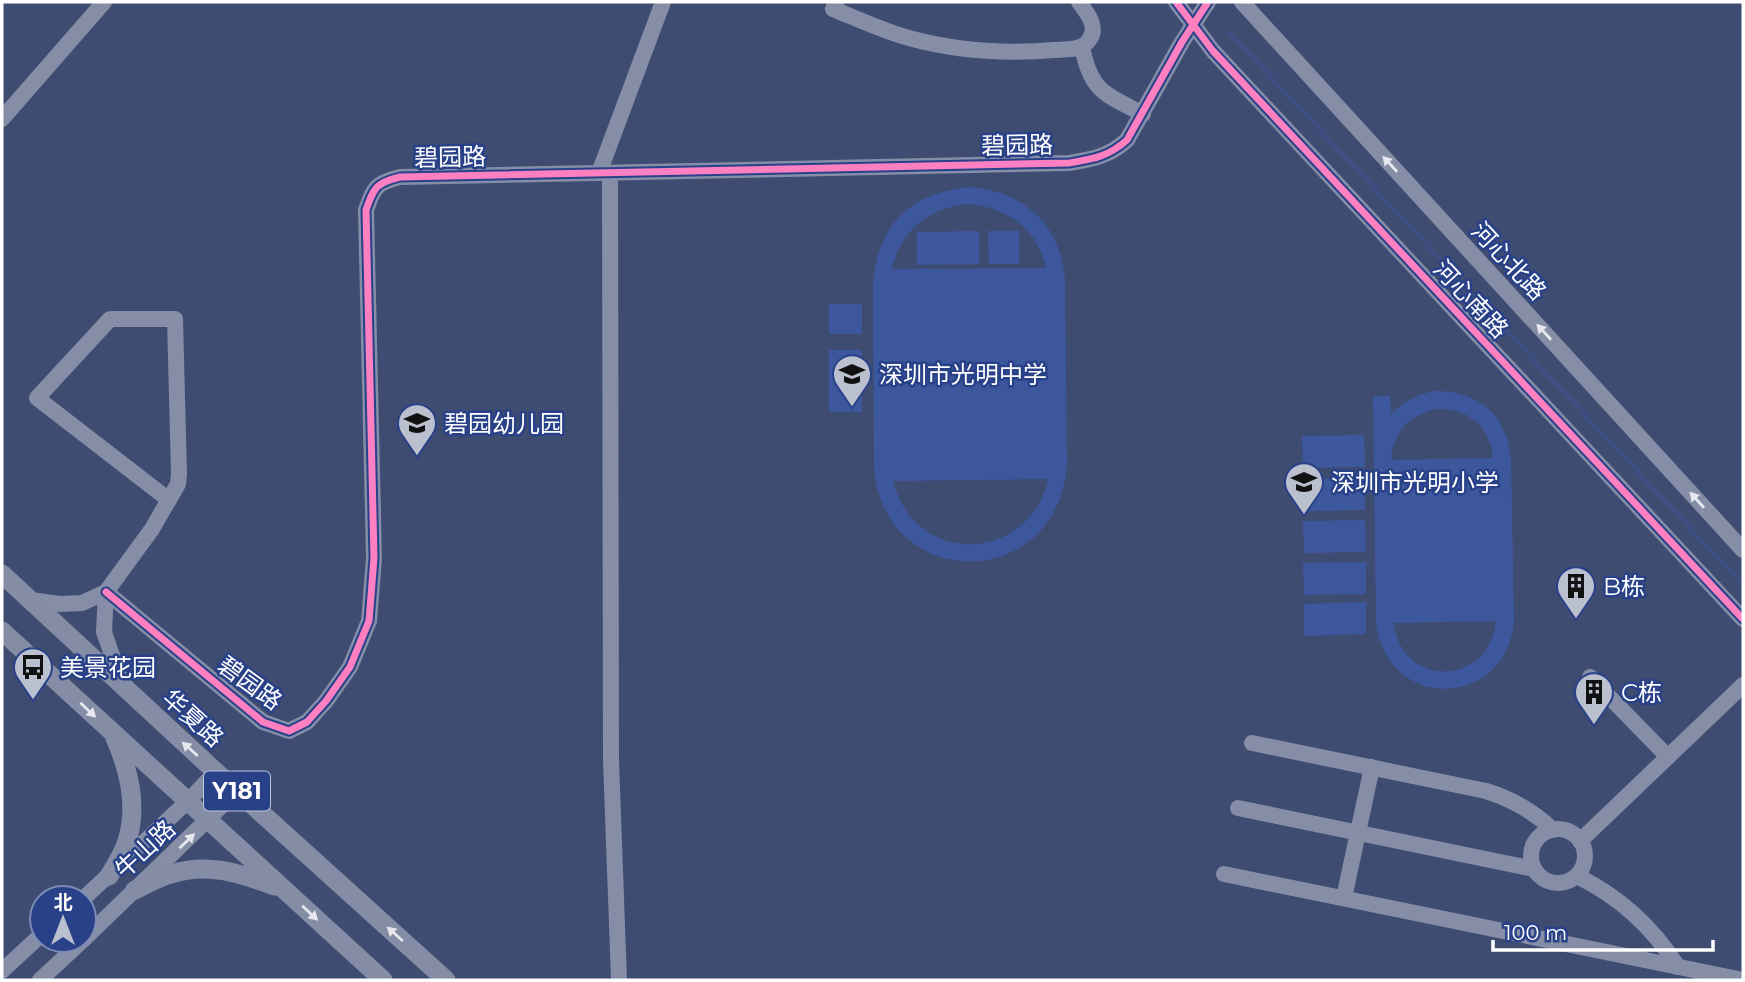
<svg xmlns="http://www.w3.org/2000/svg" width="1745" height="982" font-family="Montserrat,'Noto Sans SC',sans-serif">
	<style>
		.green { fill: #3d579d; fill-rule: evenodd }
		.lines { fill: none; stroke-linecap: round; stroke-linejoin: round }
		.stream { stroke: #3e5081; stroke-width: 4.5 }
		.minor { stroke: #858da7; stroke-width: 16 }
		.major { stroke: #848da5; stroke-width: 19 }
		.cycleway-casing { stroke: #284188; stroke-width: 11 }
		.cycleway { stroke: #ff80c0; stroke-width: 7 }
		.oneway { fill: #e7e8ed }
		.oneway2 { fill: #e6e8ed }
		.labels { text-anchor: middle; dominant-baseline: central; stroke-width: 5; stroke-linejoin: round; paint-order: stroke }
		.shield { fill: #284188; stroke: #bec6db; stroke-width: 2 }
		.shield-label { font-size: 23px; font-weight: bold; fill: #fff }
		.street-label { font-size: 24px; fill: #fff; stroke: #284188 }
		.poi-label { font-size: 24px; fill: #fff; stroke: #284188; text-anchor: start }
	</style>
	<rect width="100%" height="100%" fill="#3e4c72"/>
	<g class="green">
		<path d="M969 187C1025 191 1061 225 1065 281L1067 466C1056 593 885 593 874 468L873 283C878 224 911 193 969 187ZM969 204C1008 208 1037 228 1046 268L892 269C901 230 928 208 969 204ZM1048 479C1037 537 968 565 921 527 906 515 898 499 893 481Z"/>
		<polygon points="979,231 979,264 917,265 917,232"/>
		<polygon points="988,231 1019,231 1019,264 989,264"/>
		<rect x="829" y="304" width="33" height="30"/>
		<rect x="829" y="350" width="33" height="62"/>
		<path d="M1434 391C1478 391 1505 413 1511 457L1514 621C1506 710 1387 712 1376 623L1373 396H1390L1391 414C1403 401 1417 395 1434 391ZM1436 409C1468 408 1490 426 1493 458L1391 460C1393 432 1409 415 1436 409ZM1496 621C1490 687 1401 689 1394 623Z"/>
		<polygon points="1364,435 1365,467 1303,468 1302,436"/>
		<polygon points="1364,478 1365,510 1303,511 1302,479"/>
		<polygon points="1365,520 1366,552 1304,553 1303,521"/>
		<polygon points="1366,562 1366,594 1304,595 1303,563"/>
		<polygon points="1366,602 1366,634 1304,636 1304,604"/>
	</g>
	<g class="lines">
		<polyline class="stream" points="1230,33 1743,585"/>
		<g class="minor">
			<path d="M836 2 833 9C858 19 883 31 909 38 956 51 1005 54 1054 50 1065 49 1082 51 1089 40 1099 27 1087 13 1079 2"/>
			<polyline points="1176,2 1213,51 1743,619"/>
			<polyline points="1242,2 1743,550"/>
			<path d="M1082 47C1091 92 1105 94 1143 114"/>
			<polyline points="2,119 104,2"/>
			<polyline points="599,173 663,2"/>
			<polyline points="610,173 611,760 619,980"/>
			<path d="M106 592 263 722 289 731 307 722 326 701 350 667 369 621 374 558 366 210C374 187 376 183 400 177L1069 163C1093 159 1108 157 1127 140L1182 42 1208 2"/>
			<polyline points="106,592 104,632 122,684"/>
			<polyline points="30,600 60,604 82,603 106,592 152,529 178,484 179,474 175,319 110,319 37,398 169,500"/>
			<polyline points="1590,677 1668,757"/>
			<path d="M1252 743 1486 791C1512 799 1533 811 1553 830"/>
			<polyline points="1238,808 1534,869"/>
			<circle cx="1558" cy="856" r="27"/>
			<polyline points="1580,841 1743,685"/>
			<polyline points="1224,874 1743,980"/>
			<path d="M1577 876C1620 897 1652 926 1678 967"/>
			<polyline points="84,898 188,801 216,772"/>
			<polyline points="1344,898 1372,767"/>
			<polyline points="84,939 237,791"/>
			<polyline points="2,971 42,934"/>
			<polyline points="40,980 83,940"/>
		</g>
		<g class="major">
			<polyline points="2,574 216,772 446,980"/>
			<polyline points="2,631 383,980"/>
			<path d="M109 876C116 865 123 854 127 841 138 807 129 770 115 738"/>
			<path d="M135 890C147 884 159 877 171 874 207 862 240 873 274 886"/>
		</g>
		<defs>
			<g id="cycleway">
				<polyline points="1176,2 1213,51 1743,619"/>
				<path d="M106 592 263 722 289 731 307 722 326 701 350 667 369 621 374 558 366 210C374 187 376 183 400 177L1069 163C1093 159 1108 157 1127 140L1182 42 1208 2"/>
			</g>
		</defs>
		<use href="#cycleway" class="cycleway-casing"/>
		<use href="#cycleway" class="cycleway"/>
	</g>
	<defs><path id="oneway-solid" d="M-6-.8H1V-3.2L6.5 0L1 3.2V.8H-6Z" transform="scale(1.75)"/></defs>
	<g class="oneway">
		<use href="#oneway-solid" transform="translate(1390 164) rotate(-133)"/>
		<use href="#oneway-solid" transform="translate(1544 332) rotate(-133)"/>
		<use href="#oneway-solid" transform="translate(1697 500) rotate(-132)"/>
		<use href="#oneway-solid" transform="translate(187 841) rotate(-44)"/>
	</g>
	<g class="oneway2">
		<use href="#oneway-solid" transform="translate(88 710) rotate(43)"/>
		<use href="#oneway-solid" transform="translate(190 749) rotate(-138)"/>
		<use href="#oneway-solid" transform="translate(310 913) rotate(43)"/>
		<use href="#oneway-solid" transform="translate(395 934) rotate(-138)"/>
	</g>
	<defs>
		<symbol id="school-pin" viewBox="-11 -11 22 30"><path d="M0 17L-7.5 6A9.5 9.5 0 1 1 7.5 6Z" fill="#bbc0ce" stroke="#284188"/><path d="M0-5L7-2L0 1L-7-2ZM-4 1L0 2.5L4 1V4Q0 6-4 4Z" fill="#111"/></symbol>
		<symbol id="building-pin" viewBox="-11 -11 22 30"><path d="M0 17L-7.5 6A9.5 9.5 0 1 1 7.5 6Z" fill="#bbc0ce" stroke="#284188"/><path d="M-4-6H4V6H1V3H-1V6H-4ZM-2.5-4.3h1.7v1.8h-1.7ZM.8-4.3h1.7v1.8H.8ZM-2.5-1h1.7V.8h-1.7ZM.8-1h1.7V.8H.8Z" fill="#111"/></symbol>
		<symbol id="bus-pin" viewBox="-11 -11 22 30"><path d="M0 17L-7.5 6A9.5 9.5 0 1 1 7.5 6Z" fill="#bbc0ce" stroke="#284188"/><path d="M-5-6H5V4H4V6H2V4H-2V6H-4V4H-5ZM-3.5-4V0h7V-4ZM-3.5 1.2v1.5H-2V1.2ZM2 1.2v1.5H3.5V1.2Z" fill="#111"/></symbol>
	</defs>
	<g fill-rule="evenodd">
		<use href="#school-pin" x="830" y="352" width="44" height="60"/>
		<use href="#school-pin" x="395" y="401" width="44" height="60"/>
		<use href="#school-pin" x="1282" y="460" width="44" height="60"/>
		<use href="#building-pin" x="1554" y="564" width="44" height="60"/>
		<use href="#bus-pin" x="11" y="645" width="44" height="60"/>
		<use href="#building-pin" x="1572" y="670" width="44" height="60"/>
	</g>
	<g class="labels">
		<rect class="shield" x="204" y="771.5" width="66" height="39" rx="5"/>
		<g class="shield-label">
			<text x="237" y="791">Y181</text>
		</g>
		<g class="street-label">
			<text transform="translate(1017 145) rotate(-1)">碧园路</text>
			<text transform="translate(450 157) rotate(-1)">碧园路</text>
			<text transform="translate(1509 261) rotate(47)">河心北路</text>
			<text transform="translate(1471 299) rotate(47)">河心南路</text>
			<text transform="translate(250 683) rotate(36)">碧园路</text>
			<text transform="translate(193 718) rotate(42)">华夏路</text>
			<text transform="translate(145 849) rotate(-43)">牛山路</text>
		</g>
		<g class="poi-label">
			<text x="879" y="374">深圳市光明中学</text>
			<text x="444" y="423">碧园幼儿园</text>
			<text x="1331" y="482">深圳市光明小学</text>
			<text x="1603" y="586">B栋</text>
			<text x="60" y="667">美景花园</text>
			<text x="1621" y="692">C栋</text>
		</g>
	</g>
	<rect width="1745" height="982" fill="none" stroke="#ffffff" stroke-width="7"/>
	<g transform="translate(63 919)"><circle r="33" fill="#284188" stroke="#7e8db8" stroke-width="2"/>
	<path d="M0-5L12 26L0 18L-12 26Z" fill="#bbc0ce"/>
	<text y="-10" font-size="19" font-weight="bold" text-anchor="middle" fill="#ffffff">北</text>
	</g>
	<path d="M1493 940v10h220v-10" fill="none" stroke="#ffffff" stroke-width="3.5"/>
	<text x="1504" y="940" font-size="21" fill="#ffffff" stroke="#284188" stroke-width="5" paint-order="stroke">100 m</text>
</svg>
